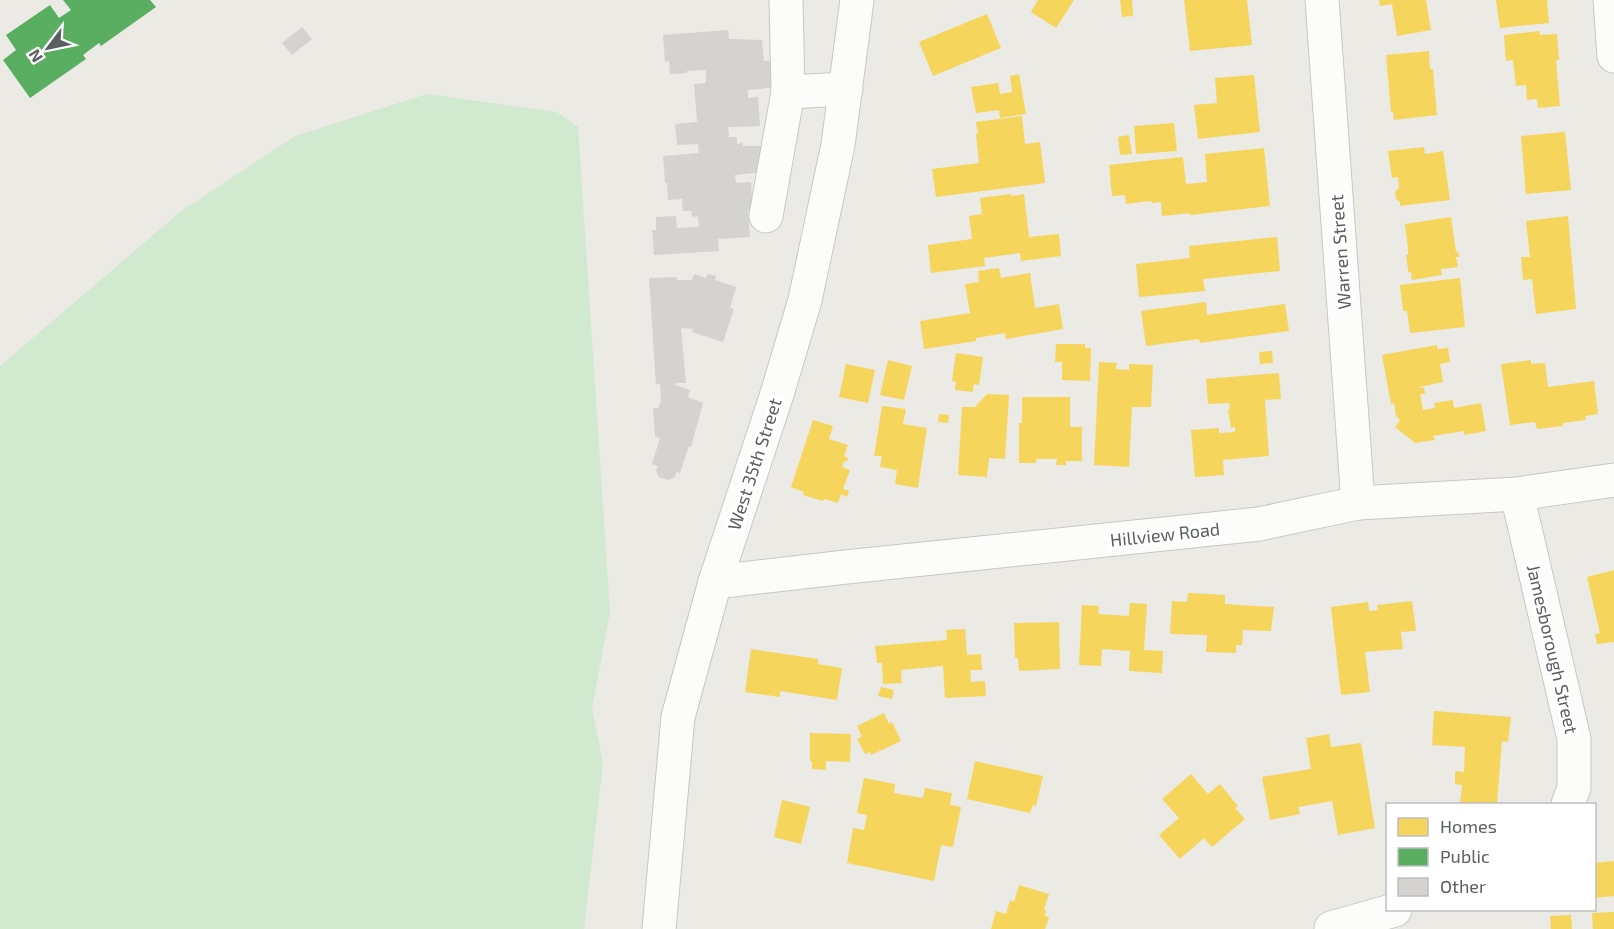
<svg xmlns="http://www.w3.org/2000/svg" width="1614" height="929" font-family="'Exo 2',sans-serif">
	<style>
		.green { fill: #d1e9cf }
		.homes { fill: #f6d55c }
		.public { fill: #5aae61 }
		.building { fill: #d4d3cf }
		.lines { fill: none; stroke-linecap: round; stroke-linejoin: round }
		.minor-casing { stroke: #c7c8c6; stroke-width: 35 }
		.minor { stroke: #fcfcfb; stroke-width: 33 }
		.labels { text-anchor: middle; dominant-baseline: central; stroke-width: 6; stroke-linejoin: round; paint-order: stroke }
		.street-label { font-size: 18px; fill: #5a5e63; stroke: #fff }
	</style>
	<rect width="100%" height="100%" fill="#ebeae4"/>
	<polygon class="green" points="427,94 557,112 578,127 610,612 592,709 603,763 584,929 0,929 0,366 180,212 295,136"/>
	<g class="homes">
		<polygon points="1038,0 1074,0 1056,28 1031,12"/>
		<polygon points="1120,0 1132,0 1133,16 1122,17"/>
		<polygon points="1184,0 1247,0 1252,45 1190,51"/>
		<polygon points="1379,0 1426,0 1431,30 1397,36 1392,4 1380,6"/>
		<polygon points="1496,0 1547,0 1549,23 1500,28"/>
		<polygon points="987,14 1001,48 933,76 919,42"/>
		<polygon points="1539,31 1540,35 1557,34 1559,60 1556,60 1560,106 1538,108 1537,99 1527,100 1526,85 1516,86 1513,60 1506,61 1504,35"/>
		<polygon points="1429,51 1430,69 1433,69 1437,115 1394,120 1393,112 1391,112 1386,55"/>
		<polygon points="1019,74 1026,114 1000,118 999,110 976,113 971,87 998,83 1000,94 1012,92 1010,76"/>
		<polygon points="1254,75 1260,132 1198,139 1194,105 1217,103 1215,78"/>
		<polygon points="1022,116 1025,144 1040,142 1045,183 936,197 932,169 979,163 976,134 978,134 976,122"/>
		<polygon points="1174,123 1177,151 1136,154 1134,126"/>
		<polygon points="1565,132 1571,190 1526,194 1521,136"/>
		<polygon points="1129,135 1132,154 1120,155 1118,137"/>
		<polygon points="1424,147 1425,154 1443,151 1450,200 1400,206 1400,202 1396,199 1395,192 1399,188 1398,177 1392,178 1388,151"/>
		<polygon points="1264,148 1270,206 1190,215 1190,213 1162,216 1161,202 1152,203 1151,201 1126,204 1125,195 1112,196 1109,165 1183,157 1186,184 1207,182 1205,154"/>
		<polygon points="1011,194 1011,196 1024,194 1029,237 1059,234 1061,256 1021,261 1020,253 984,258 985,266 931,273 928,245 972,239 969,216 982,214 980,198"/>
		<polygon points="1568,216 1576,309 1536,314 1532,279 1523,280 1521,257 1530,257 1526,221"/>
		<polygon points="1451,217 1456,252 1458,251 1459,257 1456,257 1458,267 1441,269 1442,275 1412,280 1411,272 1408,272 1408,269 1406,255 1408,255 1408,249 1405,224"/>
		<polygon points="1277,237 1280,271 1203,279 1205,291 1139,297 1136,264 1190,258 1189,246"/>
		<polygon points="999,268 1001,278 1030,273 1035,308 1059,304 1063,329 1006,339 1005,333 976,338 976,341 924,349 920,321 970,313 965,284 979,282 978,271"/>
		<polygon points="1460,278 1465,327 1410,333 1407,311 1404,311 1403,310 1400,285"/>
		<polygon points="1206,302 1207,315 1285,304 1289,331 1200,343 1199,339 1146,346 1141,311"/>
		<polygon points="1056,344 1085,344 1085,348 1091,348 1090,381 1062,380 1062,362 1055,362"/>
		<polygon points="1437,345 1437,349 1448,348 1450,362 1440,364 1443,382 1419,387 1420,388 1424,387 1425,394 1420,394 1423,410 1435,408 1434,403 1453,400 1454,408 1481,403 1486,431 1464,435 1464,431 1433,436 1435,440 1415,443 1395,427 1400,420 1396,416 1394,403 1391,404 1382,355"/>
		<polygon points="1272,351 1273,363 1260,364 1259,352"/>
		<polygon points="956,353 983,357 979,385 974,384 973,392 955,390 956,382 952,381"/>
		<polygon points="888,360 912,366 904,400 880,395"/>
		<polygon points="1531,360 1531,364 1545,363 1548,387 1594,381 1598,414 1585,416 1586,420 1563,423 1563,426 1537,429 1535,422 1510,425 1501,364"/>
		<polygon points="1099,362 1117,363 1116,369 1129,370 1129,364 1153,365 1151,407 1132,407 1129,467 1094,465"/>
		<polygon points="846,364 875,370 868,403 839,397"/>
		<polygon points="1279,373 1281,399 1265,400 1269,456 1223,460 1224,475 1195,477 1191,430 1219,428 1219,433 1235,432 1235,427 1231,428 1228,410 1230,409 1229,403 1208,404 1206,379"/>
		<polygon points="987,394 1009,395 1005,459 989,458 987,477 958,475 962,407 975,407"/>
		<polygon points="1022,397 1070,397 1070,427 1082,427 1082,461 1066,461 1066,465 1056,465 1057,459 1036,459 1036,463 1019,463 1019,423 1022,423"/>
		<polygon points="882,406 906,409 903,424 927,428 918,488 895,484 897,470 880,467 882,456 874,456"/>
		<polygon points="939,414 949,415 948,423 938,422"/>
		<polygon points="813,420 833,426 829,439 848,445 844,456 848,458 847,462 844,461 842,467 850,470 843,489 849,491 847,497 841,494 838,503 824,499 823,501 803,495 804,492 791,487"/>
		<polygon points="1614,570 1614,642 1597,644 1595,634 1600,633 1587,577"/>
		<polygon points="1188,593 1225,595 1225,604 1274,607 1271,631 1243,630 1242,645 1236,645 1236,653 1206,652 1207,635 1170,634 1172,601 1187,602"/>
		<polygon points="1412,601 1416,631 1401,632 1403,649 1365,652 1370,692 1341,695 1331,607 1368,602 1369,611 1378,610 1377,605"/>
		<polygon points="1130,603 1147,604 1144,650 1163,651 1162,673 1129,671 1130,651 1102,649 1101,666 1079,665 1082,605 1099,606 1098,614 1129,616"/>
		<polygon points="1059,622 1060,669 1019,671 1018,658 1015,658 1014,623"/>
		<polygon points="965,629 967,655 981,654 982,670 970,670 971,682 985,681 986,696 945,698 943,666 901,670 902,683 883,684 882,663 877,663 875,646 947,640 946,630"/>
		<polygon points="751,649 818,659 818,664 842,668 837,700 780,691 780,697 745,692"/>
		<polygon points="881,687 894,690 892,699 878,696"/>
		<polygon points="1434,711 1511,717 1508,742 1502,741 1497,804 1460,804 1462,785 1455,784 1455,773 1456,771 1464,772 1465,747 1432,745"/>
		<polygon points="884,713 889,724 892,722 901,741 871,755 870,752 865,754 857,739 862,737 857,726"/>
		<polygon points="810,733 851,734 850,762 826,761 826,770 812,769 812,761 810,761"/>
		<polygon points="1329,734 1331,747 1361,743 1375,828 1338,835 1332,801 1298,807 1300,814 1270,820 1262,777 1311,769 1306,738"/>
		<polygon points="975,761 1043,776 1036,806 1033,805 1030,813 967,799"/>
		<polygon points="1191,774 1208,794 1220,784 1238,806 1235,808 1245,819 1212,847 1204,838 1180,859 1159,835 1179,818 1162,799"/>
		<polygon points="864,778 895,784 894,793 923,798 925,788 952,793 950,805 961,807 953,847 941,845 934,881 847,863 853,828 864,830 867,815 857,813"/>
		<polygon points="782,800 810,807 801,844 774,837"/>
		<polygon points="1614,861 1614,896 1594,898 1594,863"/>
		<polygon points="1019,885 1049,894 1044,909 1046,910 1045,916 1049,917 1045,929 991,929 996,911 1006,914 1010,900 1014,902"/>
		<polygon points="1614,912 1614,929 1593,929 1592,913"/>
		<polygon points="1571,915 1572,929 1551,929 1550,916"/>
	</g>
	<polygon class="public" points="63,0 150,0 156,7 101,46 99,43 83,55 86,59 30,98 3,60 16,50 6,35 50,5 59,18 71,10"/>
	<g class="building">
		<polygon points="302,27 312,39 292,55 282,43"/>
		<polygon points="728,30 729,39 762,40 764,61 777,60 778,87 748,90 748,98 758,97 760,126 728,127 729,137 737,137 737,144 743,143 743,146 762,146 764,172 735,175 736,183 751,182 753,210 748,210 750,237 718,239 719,251 654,255 652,230 656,230 656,217 676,216 677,228 699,227 698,216 692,217 691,211 683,211 682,199 668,200 667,183 665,183 663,156 699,153 698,144 677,145 675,124 697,122 694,84 706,83 706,70 687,71 687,73 670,74 669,61 665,62 663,35"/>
		<polygon points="694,274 706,278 708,274 716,276 715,280 736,287 730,308 734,309 723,342 692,332 693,329 681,328 686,383 676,383 675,385 690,390 688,397 703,403 691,447 689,446 680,473 676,472 675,477 669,480 659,477 656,471 658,466 652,464 660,438 655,437 653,408 658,408 661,401 660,383 656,385 649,278 677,277 677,280 692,280"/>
	</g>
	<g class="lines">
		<defs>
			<g id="minor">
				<polyline points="786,0 788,92"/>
				<polyline points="1322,0 1358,503"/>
				<polyline points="1610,0 1614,56"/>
				<polyline points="766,216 788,92 846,89"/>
				<polyline points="1517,494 1574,739 1574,788 1568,804"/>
				<polyline points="715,582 846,567 1259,524 1358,503 1517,494 1614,480"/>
				<polyline points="1331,928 1395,910"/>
				<polyline points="659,929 678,717 715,582 777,394 805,300 838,145 857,0"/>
			</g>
		</defs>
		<use href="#minor" class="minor-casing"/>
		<use href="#minor" class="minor"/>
	</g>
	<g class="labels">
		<g class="street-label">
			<text transform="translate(1340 252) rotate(-94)">Warren Street</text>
			<text transform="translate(754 464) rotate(-72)">West 35th Street</text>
			<text transform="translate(1165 534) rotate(-6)">Hillview Road</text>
			<text transform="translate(1553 649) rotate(77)">Jamesborough Street</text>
		</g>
	</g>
	<rect x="1386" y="803" width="210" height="108" fill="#ffffff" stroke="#bdbfc1" stroke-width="1.5"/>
	<rect x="1398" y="818" width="30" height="18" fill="#f6d55c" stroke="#bdbfc1" stroke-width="1.5"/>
	<text x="1440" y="833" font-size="18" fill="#5a5e63">Homes</text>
	<rect x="1398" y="848" width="30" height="18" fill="#5aae61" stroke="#bdbfc1" stroke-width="1.5"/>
	<text x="1440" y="863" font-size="18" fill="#5a5e63">Public</text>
	<rect x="1398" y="878" width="30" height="18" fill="#d4d3cf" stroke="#bdbfc1" stroke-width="1.5"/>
	<text x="1440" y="893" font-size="18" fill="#5a5e63">Other</text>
	<g transform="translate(48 48) rotate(238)" stroke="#ffffff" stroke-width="4.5" paint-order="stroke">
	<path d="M0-4.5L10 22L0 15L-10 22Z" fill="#5a5e63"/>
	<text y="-9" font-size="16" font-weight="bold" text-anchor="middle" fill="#5a5e63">N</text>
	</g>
</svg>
